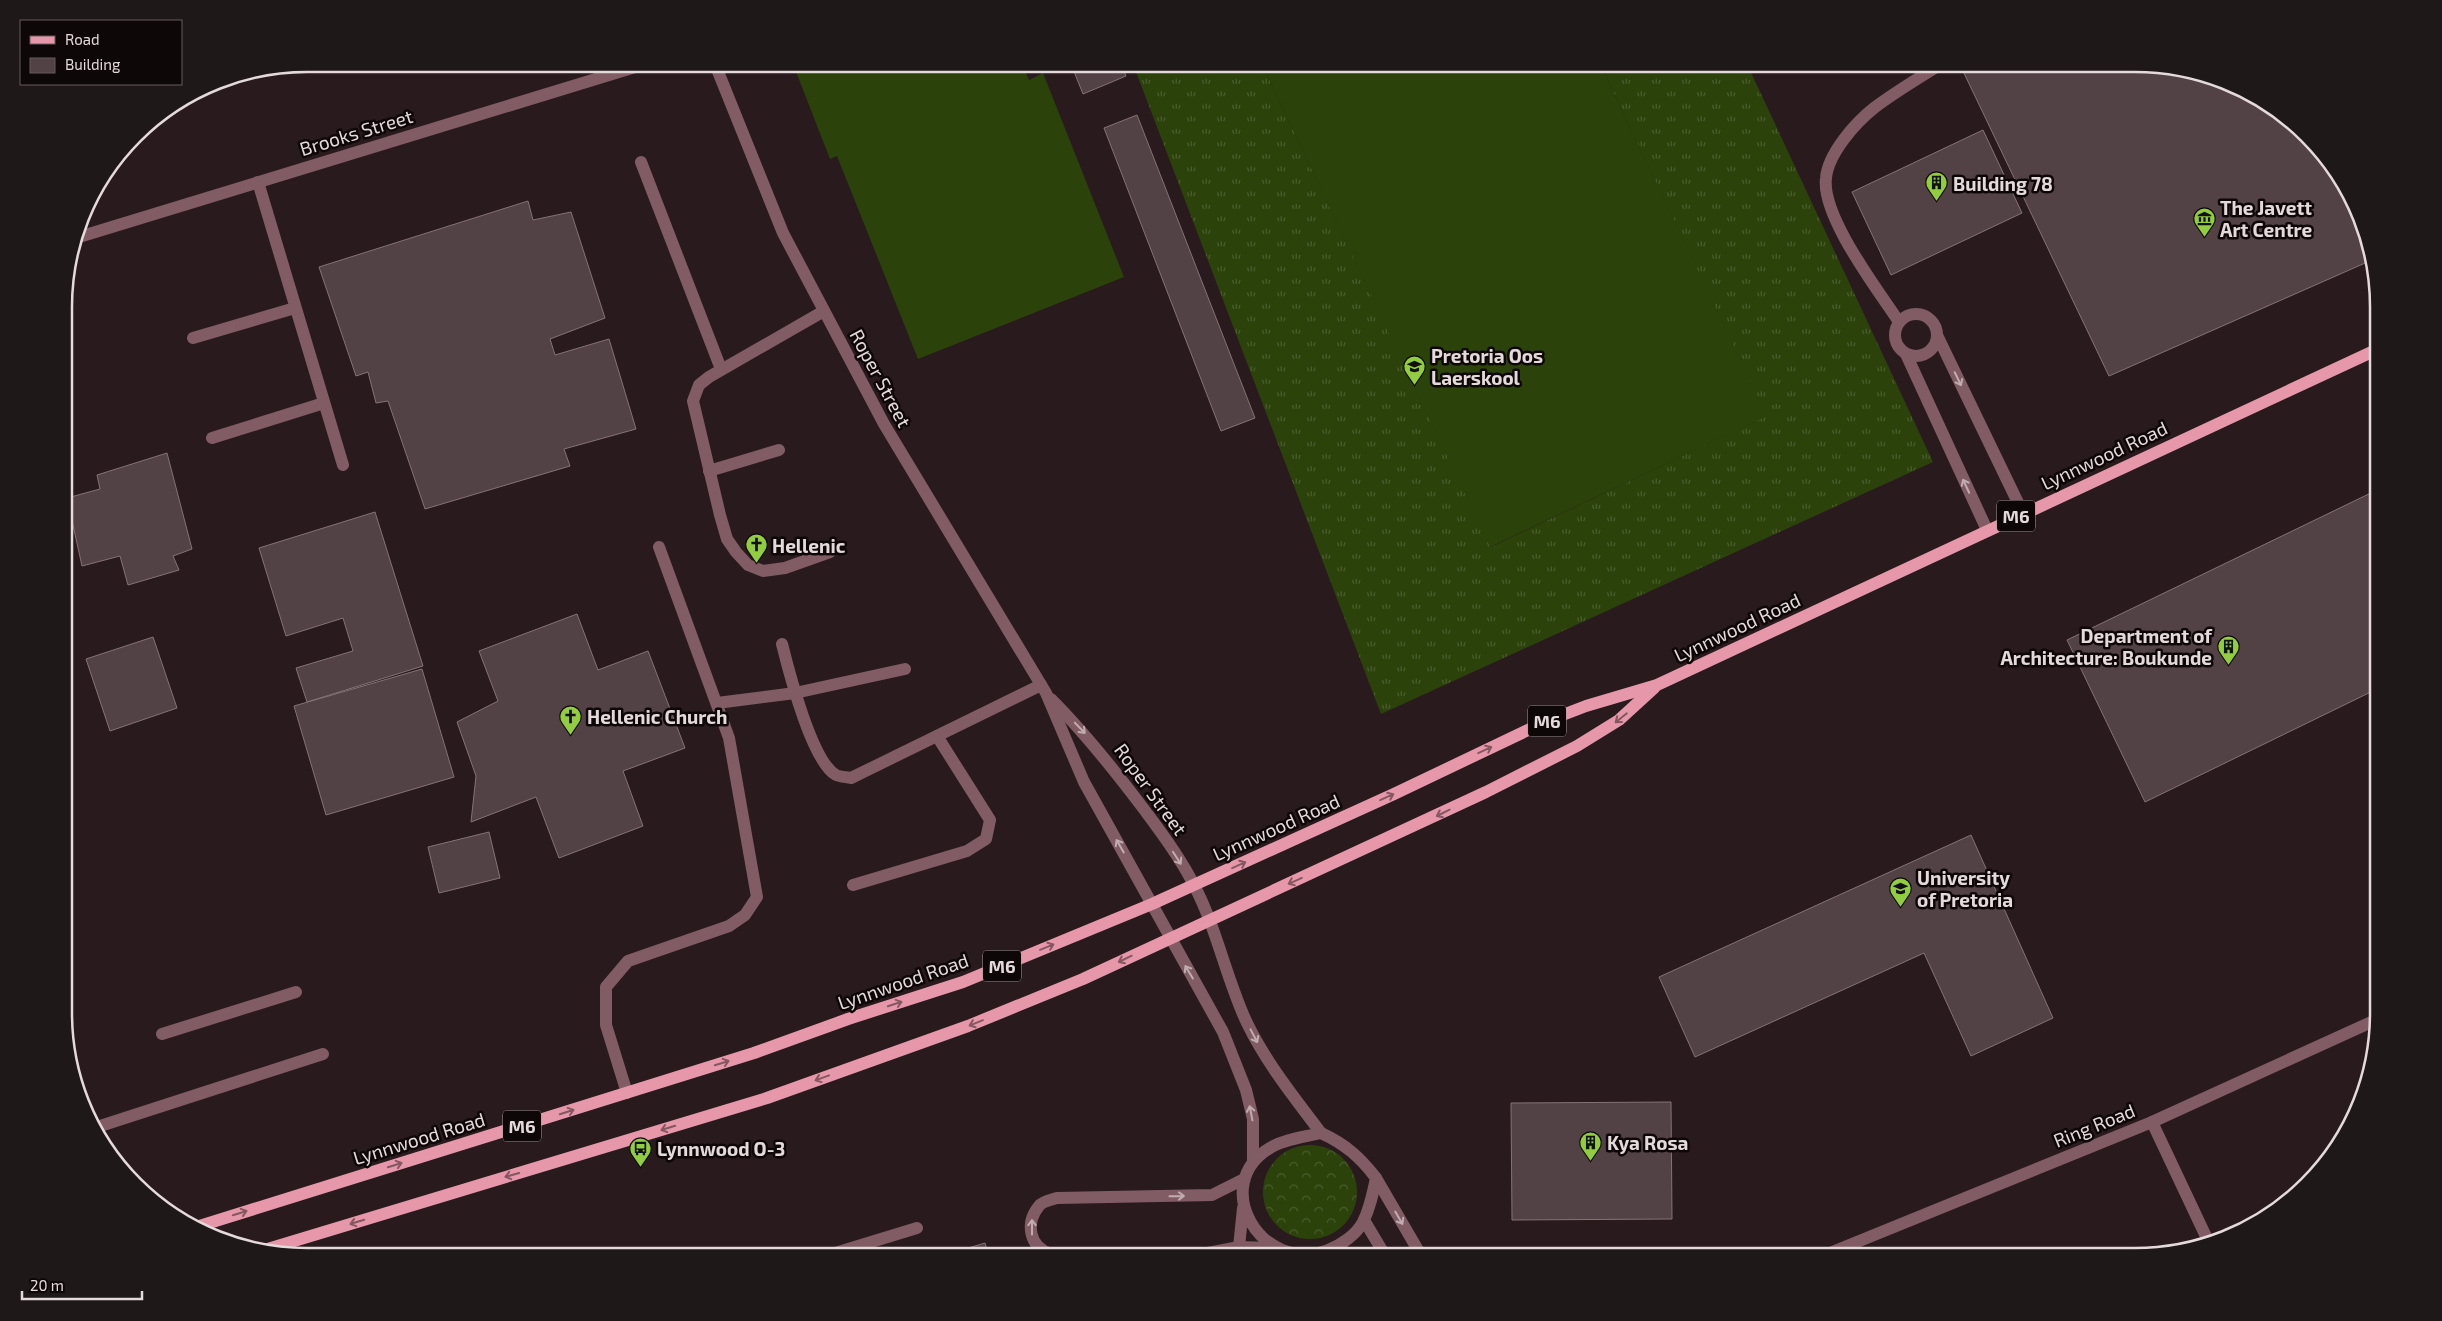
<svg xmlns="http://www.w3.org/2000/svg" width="2442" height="1321" font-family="'Exo 2',sans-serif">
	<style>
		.grass { fill: url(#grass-tufts) }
		.park { fill: url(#park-crowns) }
		.pitch { fill: #2c420b }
		.building { fill: #534245; stroke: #857275 }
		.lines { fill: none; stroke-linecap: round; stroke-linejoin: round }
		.minor { stroke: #815c64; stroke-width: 12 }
		.major { stroke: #e698aa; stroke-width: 12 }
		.oneway { stroke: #c1adb1 }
		.oneway2 { stroke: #855761 }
		.labels { text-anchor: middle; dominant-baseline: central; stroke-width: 5; stroke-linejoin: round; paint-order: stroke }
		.shield { fill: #0e0708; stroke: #a49a9c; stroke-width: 1 }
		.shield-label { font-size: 18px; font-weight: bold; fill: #e4d9db }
		.street-label { font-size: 19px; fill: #e4d9db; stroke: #0e0708 }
		.poi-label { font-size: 19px; font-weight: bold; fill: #e4d9db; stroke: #0e0708; text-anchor: start }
		.rim { fill: none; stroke: #e4d9db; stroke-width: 2.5 }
	</style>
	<defs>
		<pattern id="grass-tufts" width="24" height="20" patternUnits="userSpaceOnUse" patternTransform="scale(1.25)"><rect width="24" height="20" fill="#2c420b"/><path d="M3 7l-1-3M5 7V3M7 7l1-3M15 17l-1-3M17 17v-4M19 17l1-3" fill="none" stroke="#4a5d2e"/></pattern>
		<pattern id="park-crowns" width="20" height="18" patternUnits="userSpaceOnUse" patternTransform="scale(1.25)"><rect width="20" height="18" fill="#2c420b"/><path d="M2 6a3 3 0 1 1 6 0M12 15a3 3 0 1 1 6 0" fill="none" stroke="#4a5d2e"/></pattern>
	</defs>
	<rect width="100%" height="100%" fill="#291a1e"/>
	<polygon class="grass" points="1133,64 1262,64 1491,547 1766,416 1600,64 1747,64 1933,462 1381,714"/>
	<circle class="park" cx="1310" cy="1192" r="47"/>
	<g class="pitch">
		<polygon points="793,64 1022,64 1029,80 1043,73 1124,277 918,359 837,156 830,159"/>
		<polygon points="1262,64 1600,64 1767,416 1490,547"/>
	</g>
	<g class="building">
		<polygon points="1071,64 1121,64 1126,76 1083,94"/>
		<polygon points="1974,64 2134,64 2197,72 2242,89 2295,124 2337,172 2360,215 2372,260 2109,376 1962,69"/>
		<polygon points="1137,115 1255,418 1221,431 1104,128"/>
		<polygon points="1983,130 2022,213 1891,275 1852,192"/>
		<polygon points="528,201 533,220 571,212 605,318 550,339 555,355 609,339 636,429 564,449 570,466 425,509 388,401 376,403 368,372 356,376 319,267"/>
		<polygon points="167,453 192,549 173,556 179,570 128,585 120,556 82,566 67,498 100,489 97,475"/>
		<polygon points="2377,490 2377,689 2145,802 2067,640"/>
		<polygon points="375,512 423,666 307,702 296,668 353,651 343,618 286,636 259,548"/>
		<polygon points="577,614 598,670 648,651 685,748 623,771 643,826 559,858 536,797 471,822 476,776 457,722 498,701 479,651"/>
		<polygon points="153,637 177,708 110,731 86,659"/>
		<polygon points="422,669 454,777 326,815 294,706"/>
		<polygon points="489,832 500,878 439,893 428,847"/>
		<polygon points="1971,835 2053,1018 1971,1056 1924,953 1695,1057 1659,977"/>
		<polygon points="1671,1102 1672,1219 1512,1220 1511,1103"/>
		<polygon points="985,1243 989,1257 938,1257"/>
	</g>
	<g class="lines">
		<g class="minor">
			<polyline points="715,64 783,233 884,424 1046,693 1084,782 1223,1032 1246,1090 1253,1119 1253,1162"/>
			<polyline points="641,162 721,369"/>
			<polyline points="258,182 343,465"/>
			<polyline points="79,237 645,64"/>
			<polyline points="824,311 709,377 699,385 693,401 720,515 727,539 736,552 748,565 763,571 785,568 830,552"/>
			<circle cx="1916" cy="335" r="21"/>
			<path d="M1899 322C1878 290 1821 216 1826 178 1828 154 1855 123 1874 108 1895 92 1919 78 1941 64"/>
			<polyline points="1937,335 2023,513"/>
			<polyline points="193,338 295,308"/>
			<polyline points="1906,354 1987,530"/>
			<polyline points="212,438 324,403"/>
			<polyline points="709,471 779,450"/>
			<path d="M782 644C789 672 812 762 836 775 840 777 847 777 851 778L1041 685"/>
			<path d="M1051 699C1086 734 1116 772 1146 812 1163 835 1181 859 1194 885 1217 929 1226 978 1247 1023 1267 1064 1294 1097 1321 1133"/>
			<polyline points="717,703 795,693 905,669"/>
			<polyline points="853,885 967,851 986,839 990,820 937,736"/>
			<polyline points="162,1034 296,992"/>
			<polyline points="627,1093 606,1025 606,987 628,961 729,926 745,915 757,897 729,738 659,547"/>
			<polyline points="80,1099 83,1108"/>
			<polyline points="2152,1122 2210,1245"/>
			<polyline points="94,1128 323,1054"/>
			<path d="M1321 1133C1345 1144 1360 1157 1376 1178 1373 1193 1370 1208 1363 1222 1356 1235 1341 1245 1328 1250 1260 1275 1209 1184 1270 1148 1284 1139 1305 1137 1321 1133Z"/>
			<polyline points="1376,1178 1422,1257"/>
			<polyline points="1243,1208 1239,1247 1245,1257"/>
			<polyline points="1364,1220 1386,1257"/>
			<polyline points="822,1257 917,1228"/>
			<path d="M1150 1257 1051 1254C1029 1247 1025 1223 1039 1206 1043 1201 1051 1200 1057 1198L1212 1195 1244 1179"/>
			<polyline points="1187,1257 1239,1247 1276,1248"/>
			<polyline points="1820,1257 2152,1122 2378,1019"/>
		</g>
		<g class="major">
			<polyline points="193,1228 754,1053 848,1019 963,982 1152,904 1394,794 1547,721 1586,706 1657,685 2376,350"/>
			<polyline points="261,1251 767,1098 968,1026 1083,979 1486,792 1577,746 1619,720 1654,688"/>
		</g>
	</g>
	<defs><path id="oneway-shaft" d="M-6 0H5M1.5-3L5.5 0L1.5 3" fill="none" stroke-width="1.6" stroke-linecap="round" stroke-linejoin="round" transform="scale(1.25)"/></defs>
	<g class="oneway">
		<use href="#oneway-shaft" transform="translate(1958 379) rotate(64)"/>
		<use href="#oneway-shaft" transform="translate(1966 486) rotate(-115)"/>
		<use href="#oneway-shaft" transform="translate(1080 728) rotate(46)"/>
		<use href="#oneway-shaft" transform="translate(1120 846) rotate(-120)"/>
		<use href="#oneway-shaft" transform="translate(1177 858) rotate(57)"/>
		<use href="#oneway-shaft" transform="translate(1189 972) rotate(-121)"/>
		<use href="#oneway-shaft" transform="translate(1254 1036) rotate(62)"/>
		<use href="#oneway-shaft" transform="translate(1251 1113) rotate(-101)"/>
		<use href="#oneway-shaft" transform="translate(1177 1196) rotate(-1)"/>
		<use href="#oneway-shaft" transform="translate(1399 1218) rotate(60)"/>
		<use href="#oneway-shaft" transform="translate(1032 1227) rotate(-90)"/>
	</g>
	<g class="oneway2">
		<use href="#oneway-shaft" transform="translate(1621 718) rotate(141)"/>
		<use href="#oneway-shaft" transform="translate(1485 750) rotate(-25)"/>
		<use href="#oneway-shaft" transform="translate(1387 797) rotate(-24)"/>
		<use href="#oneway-shaft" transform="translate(1443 813) rotate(154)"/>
		<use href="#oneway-shaft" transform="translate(1239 865) rotate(-24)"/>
		<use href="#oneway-shaft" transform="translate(1295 881) rotate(156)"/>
		<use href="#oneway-shaft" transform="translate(1047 947) rotate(-22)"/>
		<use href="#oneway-shaft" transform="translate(1125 959) rotate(154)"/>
		<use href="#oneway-shaft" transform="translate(895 1004) rotate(-18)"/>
		<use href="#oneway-shaft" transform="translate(976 1023) rotate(158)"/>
		<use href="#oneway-shaft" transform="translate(722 1063) rotate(-17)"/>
		<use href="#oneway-shaft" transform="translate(822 1078) rotate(160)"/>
		<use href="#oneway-shaft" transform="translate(567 1112) rotate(-18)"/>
		<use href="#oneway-shaft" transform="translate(668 1128) rotate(163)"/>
		<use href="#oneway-shaft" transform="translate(395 1165) rotate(-17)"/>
		<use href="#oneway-shaft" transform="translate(512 1175) rotate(164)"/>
		<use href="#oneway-shaft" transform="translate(240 1213) rotate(-17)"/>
		<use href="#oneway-shaft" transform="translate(357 1222) rotate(163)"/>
	</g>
	<defs>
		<symbol id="building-pin" viewBox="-11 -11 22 30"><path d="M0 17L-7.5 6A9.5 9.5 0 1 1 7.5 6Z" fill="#92cd3f" stroke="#0e0708"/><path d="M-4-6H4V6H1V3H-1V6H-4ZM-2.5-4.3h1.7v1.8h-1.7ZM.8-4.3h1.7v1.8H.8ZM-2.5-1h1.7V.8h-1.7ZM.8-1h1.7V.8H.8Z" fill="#111"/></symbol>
		<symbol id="museum-pin" viewBox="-11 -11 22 30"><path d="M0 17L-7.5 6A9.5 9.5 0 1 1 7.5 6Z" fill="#92cd3f" stroke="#0e0708"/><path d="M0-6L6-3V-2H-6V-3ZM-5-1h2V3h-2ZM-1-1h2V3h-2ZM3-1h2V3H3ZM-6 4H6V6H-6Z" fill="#111"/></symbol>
		<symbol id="school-pin" viewBox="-11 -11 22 30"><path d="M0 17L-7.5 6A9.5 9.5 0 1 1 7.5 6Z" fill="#92cd3f" stroke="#0e0708"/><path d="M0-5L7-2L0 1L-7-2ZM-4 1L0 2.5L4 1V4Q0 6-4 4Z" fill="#111"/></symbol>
		<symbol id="church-pin" viewBox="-11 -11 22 30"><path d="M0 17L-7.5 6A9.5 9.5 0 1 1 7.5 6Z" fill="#92cd3f" stroke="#0e0708"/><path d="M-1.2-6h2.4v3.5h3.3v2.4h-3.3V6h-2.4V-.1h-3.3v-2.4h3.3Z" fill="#111"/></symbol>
		<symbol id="university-pin" viewBox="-11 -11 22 30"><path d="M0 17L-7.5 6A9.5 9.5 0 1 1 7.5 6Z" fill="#92cd3f" stroke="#0e0708"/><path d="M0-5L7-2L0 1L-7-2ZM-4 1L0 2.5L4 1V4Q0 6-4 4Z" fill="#111"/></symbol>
		<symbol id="bus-pin" viewBox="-11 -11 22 30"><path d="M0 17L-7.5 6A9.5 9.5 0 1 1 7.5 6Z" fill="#92cd3f" stroke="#0e0708"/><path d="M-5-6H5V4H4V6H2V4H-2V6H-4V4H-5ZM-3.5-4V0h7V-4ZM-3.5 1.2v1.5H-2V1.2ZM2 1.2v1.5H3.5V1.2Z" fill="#111"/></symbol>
	</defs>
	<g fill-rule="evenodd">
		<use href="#building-pin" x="1924" y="170" width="25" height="34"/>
		<use href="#museum-pin" x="2192" y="206" width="25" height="34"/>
		<use href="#school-pin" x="1402" y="354" width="25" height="34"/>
		<use href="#church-pin" x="744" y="532" width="25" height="34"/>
		<use href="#building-pin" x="2216" y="634" width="25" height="34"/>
		<use href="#church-pin" x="558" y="704" width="25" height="34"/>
		<use href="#university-pin" x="1888" y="876" width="25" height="34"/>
		<use href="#building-pin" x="1578" y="1130" width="25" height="34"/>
		<use href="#bus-pin" x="628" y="1136" width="25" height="34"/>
	</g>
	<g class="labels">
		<g class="shield">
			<rect x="1997" y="500.5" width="38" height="31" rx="4"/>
			<rect x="1528" y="705.5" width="38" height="31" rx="4"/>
			<rect x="983" y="950.5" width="38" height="31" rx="4"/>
			<rect x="503" y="1110.5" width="38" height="31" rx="4"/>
		</g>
		<g class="shield-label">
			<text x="2016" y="516">M6</text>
			<text x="1547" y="721">M6</text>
			<text x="1002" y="966">M6</text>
			<text x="522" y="1126">M6</text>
		</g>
		<g class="street-label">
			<text transform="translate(356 132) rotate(-17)">Brooks Street</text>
			<text transform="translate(881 378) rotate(62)">Roper Street</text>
			<text transform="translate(2104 455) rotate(-25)">Lynnwood Road</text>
			<text transform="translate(1737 627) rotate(-25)">Lynnwood Road</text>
			<text transform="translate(1151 789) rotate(54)">Roper Street</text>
			<text transform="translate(1276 827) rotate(-24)">Lynnwood Road</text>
			<text transform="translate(903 981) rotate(-19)">Lynnwood Road</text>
			<text transform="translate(2094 1125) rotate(-22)">Ring Road</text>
			<text transform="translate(419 1138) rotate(-17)">Lynnwood Road</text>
		</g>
		<g class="poi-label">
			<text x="1953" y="183">Building 78</text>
			<text x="2220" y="207">The Javett<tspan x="2220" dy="22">Art Centre</tspan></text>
			<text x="1431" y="355">Pretoria Oos<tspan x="1431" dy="22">Laerskool</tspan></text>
			<text x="772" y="545">Hellenic</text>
			<text x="2212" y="635" text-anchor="end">Department of<tspan x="2212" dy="22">Architecture: Boukunde</tspan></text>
			<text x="587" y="716">Hellenic Church</text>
			<text x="1917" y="877">University<tspan x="1917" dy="22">of Pretoria</tspan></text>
			<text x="1607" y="1142">Kya Rosa</text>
			<text x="657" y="1148">Lynnwood O-3</text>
		</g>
	</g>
	<path d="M0 0H2442V1321H0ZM307 72H2135A235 235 0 0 1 2370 307V1013A235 235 0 0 1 2135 1248H307A235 235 0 0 1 72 1013V307A235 235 0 0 1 307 72Z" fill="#1f1819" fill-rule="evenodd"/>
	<path class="rim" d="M307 72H2135A235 235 0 0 1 2370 307V1013A235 235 0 0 1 2135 1248H307A235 235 0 0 1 72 1013V307A235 235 0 0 1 307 72Z"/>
	<rect x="20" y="20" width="162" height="65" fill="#0e0708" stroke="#645b5c"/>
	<rect x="30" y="36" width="25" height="8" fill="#e698aa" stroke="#645b5c"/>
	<text x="65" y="45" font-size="15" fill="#e4d9db">Road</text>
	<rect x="30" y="58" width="25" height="15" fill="#534245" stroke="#645b5c"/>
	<text x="65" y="70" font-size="15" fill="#e4d9db">Building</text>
	<path d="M22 1291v8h120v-8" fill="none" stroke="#e4d9db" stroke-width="2.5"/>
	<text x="30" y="1291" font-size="15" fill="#e4d9db" stroke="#0e0708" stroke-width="4" paint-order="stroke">20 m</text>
</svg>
